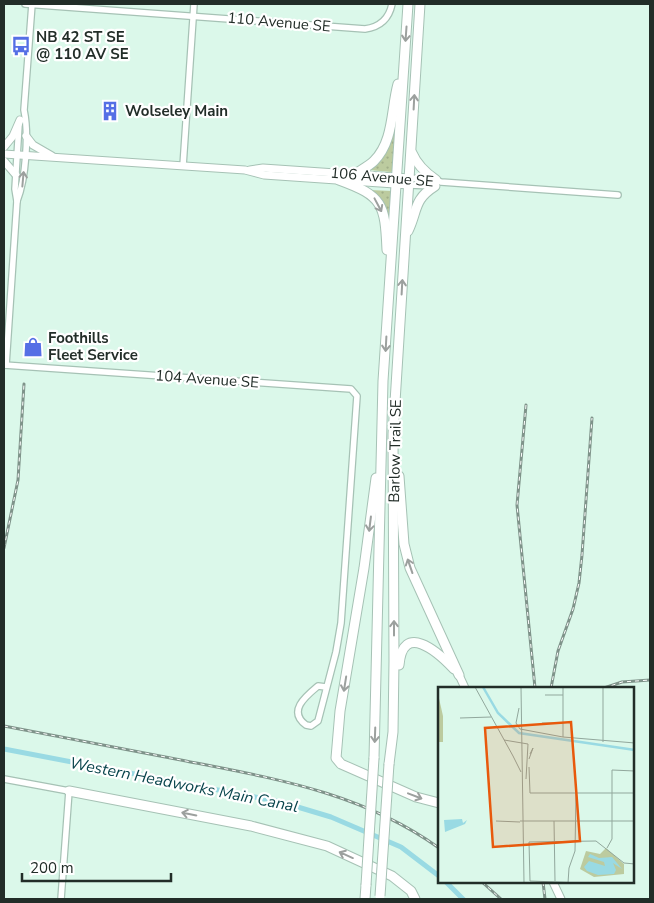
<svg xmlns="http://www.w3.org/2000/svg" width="654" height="903" font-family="'Nunito Sans',sans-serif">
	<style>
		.grass { fill: url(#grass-dots) }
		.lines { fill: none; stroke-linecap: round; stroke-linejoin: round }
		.canal { stroke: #99dae3; stroke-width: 5 }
		.minor-casing { stroke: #a6c2b5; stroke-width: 8 }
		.tertiary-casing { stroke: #a6c2b5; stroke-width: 9 }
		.primary-casing { stroke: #a6c2b5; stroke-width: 11 }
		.minor { stroke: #fff; stroke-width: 5.5 }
		.tertiary { stroke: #fff; stroke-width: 7 }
		.primary { stroke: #fff; stroke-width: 9 }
		.rail-casing { stroke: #7f938a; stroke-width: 3 }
		.rail { stroke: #fff; stroke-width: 1; stroke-dasharray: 4; stroke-linecap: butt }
		.primary-bridge-casing { stroke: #a6c2b5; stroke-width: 11; stroke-linecap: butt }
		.primary-bridge { stroke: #fff; stroke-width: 9 }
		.oneway { stroke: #9ca09e }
		.labels { text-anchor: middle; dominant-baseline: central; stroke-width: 4.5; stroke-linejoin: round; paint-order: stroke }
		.street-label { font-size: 15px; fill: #222d28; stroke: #fff }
		.poi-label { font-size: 15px; font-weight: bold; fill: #222d28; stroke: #fff; text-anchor: start }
		.water-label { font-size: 16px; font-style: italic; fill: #0a454d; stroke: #fff }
		.inset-river { fill: none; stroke: #99dae3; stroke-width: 2.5 }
		.inset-road { fill: none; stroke: #91a79c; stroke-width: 1 }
		.view { fill: #e8590c; fill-opacity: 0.15; stroke: #e8590c; stroke-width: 2.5 }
		.inset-edge { fill: none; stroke: #222d28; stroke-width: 2.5 }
	</style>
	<defs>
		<pattern id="grass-dots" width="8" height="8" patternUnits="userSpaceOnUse" patternTransform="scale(1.25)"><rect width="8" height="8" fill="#bccb9f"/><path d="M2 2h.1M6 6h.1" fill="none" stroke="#a1af89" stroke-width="1.8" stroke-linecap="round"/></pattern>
	</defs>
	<rect width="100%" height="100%" fill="#dbf8ea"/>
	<g class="grass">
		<polygon points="393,129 396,129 394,170 391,172 369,170"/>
		<polygon points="369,190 392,191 391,223 389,223"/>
	</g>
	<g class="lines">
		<g class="canal">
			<polyline points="4,749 281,802 331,817 401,847 439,876"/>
			<polyline points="446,882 463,899"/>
		</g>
		<defs>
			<g id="minor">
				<path d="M25 4 365 29C380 27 389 19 392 4"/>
				<polyline points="183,166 194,4"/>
				<polyline points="409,178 436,180 441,182 618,195"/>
				<polyline points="409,185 435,186"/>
				<polyline points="17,201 15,189 19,124"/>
				<path d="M4 365 351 389 357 396 341 623 336 652 318 721 311 726 306 725C287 711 306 696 318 686L326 687"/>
				<path d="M6 365 17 201C26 178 29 134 24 110L32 4"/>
				<polyline points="4,779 69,791 61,899"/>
			</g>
			<g id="tertiary">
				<polyline points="26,136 33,145 52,156"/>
				<polyline points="4,147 13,136 20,120"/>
				<polyline points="4,154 245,170 264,175 409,185"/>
				<polyline points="4,161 16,175"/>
				<polyline points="250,170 263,168 409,178"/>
				<polyline points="459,675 465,688"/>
				<polyline points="553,882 561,899"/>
			</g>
			<g id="primary">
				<path d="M412 153C417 165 426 173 436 180"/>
				<path d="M355 174C361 170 369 166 374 161 394 141 391 109 398 84"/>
				<path d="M339 180C383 196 385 204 387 250"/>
				<path d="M408 231C418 210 413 200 435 186"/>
				<polyline points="399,476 404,544 410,568 459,675"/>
				<polyline points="376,478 364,568 340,711 336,758 341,764 416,797 439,803"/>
				<path d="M399 665C403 622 437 651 454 669"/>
				<polyline points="374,758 383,381 408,4"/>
				<polyline points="389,764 393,732 394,661 393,434 420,4"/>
				<polyline points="69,791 251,826 327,846 392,876 411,891 415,899"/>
				<polyline points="365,899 366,885"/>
			</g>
		</defs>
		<use href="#minor" class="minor-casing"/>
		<use href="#tertiary" class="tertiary-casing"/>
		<use href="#primary" class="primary-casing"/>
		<use href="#minor" class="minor"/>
		<use href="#tertiary" class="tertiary"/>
		<use href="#primary" class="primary"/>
		<defs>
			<g id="rail">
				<polyline points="526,405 517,505 535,688"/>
				<polyline points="4,548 18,480 24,384"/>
				<polyline points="551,688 558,651 573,609 579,583 582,555 592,418"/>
				<polyline points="604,688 622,682 650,680"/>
				<path d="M4 726C65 738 125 749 186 761 277 779 362 793 439 848"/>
				<polyline points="482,882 501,899"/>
				<polyline points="543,882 545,899"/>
			</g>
		</defs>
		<use href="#rail" class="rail-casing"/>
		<use href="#rail" class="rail"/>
		<defs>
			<g id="primary-bridge">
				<polyline points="366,885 374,758"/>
				<polyline points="380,896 389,764"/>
			</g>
		</defs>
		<use href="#primary-bridge" class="primary-bridge-casing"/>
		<use href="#primary-bridge" class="primary-bridge"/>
	</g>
	<defs><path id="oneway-shaft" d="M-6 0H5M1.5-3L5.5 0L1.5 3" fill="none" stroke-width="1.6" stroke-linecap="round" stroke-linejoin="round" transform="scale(1.25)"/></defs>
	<g class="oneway">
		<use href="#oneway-shaft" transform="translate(406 34) rotate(94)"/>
		<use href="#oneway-shaft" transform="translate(414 102) rotate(-87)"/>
		<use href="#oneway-shaft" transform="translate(23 179) rotate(-85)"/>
		<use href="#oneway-shaft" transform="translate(378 205) rotate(62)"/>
		<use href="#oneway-shaft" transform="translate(402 287) rotate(-87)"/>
		<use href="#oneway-shaft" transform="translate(386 344) rotate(93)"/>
		<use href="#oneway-shaft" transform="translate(370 524) rotate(97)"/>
		<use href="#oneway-shaft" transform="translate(410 566) rotate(-109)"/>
		<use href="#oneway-shaft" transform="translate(394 628) rotate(-90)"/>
		<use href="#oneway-shaft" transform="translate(345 684) rotate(99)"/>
		<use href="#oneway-shaft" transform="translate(375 735) rotate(92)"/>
		<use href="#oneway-shaft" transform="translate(415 796) rotate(21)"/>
		<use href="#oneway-shaft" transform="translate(189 814) rotate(-169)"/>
		<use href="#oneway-shaft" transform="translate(346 855) rotate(-156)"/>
	</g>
	<defs>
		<symbol id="bus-bare" viewBox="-9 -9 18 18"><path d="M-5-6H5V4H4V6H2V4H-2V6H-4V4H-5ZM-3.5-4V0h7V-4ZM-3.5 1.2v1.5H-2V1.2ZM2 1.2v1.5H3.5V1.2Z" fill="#556fe5" stroke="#fff" stroke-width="2.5" paint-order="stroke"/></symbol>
		<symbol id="building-bare" viewBox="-9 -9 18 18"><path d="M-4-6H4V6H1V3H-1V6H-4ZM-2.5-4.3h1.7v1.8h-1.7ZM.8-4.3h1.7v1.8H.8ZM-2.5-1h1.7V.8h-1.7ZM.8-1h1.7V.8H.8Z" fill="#556fe5" stroke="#fff" stroke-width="2.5" paint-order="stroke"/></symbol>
		<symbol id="shop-bare" viewBox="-9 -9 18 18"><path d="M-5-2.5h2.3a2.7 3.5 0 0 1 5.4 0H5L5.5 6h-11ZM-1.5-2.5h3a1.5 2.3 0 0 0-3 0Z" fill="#556fe5" stroke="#fff" stroke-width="2.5" paint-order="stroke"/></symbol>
	</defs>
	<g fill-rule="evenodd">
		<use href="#bus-bare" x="7" y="32" width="28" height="28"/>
		<use href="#building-bare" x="96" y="97" width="28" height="28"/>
		<use href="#shop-bare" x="19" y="333" width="28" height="28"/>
	</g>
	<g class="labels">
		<g class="street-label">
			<text transform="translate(279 22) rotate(5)">110 Avenue SE</text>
			<text transform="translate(382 177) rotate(5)">106 Avenue SE</text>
			<text transform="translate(207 379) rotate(4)">104 Avenue SE</text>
			<text transform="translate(395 451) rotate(-89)">Barlow Trail SE</text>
		</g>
		<g class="poi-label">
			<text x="36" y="37">NB 42 ST SE<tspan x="36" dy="17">@ 110 AV SE</tspan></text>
			<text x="125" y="111">Wolseley Main</text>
			<text x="48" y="338">Foothills<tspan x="48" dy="17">Fleet Service</tspan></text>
		</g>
		<g class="water-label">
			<text transform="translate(184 785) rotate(11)">Western Headworks Main Canal</text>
		</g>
	</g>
	<g transform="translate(438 687)">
		<rect width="196" height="196" fill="#dbf8ea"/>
		<path d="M0 7 5 29V55H0Z" fill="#bccb9f"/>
		<path d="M168 161 186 177V187L156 190 142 182 148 164 162 167Z" fill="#bccb9f"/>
		<path d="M24 132 25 136 29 133 27 137 7 145 6 133ZM152 167 161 171 174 170 184 182 175 176 178 183 176 187 160 188 149 184 146 180 151 174 167 179 166 175 150 170Z" fill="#99dae3"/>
		<path class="inset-river" d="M45 0 60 26 81 46 197 63"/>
		<path class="inset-road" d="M37 0 75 69M83 0 86 196M125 0V50L197 56M107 8H125M81 21 78 36 82 42 125 50M22 31 53 30M104 36H125M66 53 90 57 88 92M165 55V0M75 69 83 85M91 72 95 61 92 67M91 80 92 106H197M58 134 82 135M82 134H197M116 134 117 194M169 161 174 152V83L197 84M130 196 131 181 137 164 138 106M145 196 92 194 91 155 158 154 186 176 197 177"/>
		<path class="view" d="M133 35 142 154 55 160 47 41Z"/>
		<rect width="196" height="196" class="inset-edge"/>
	</g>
	<rect width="654" height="903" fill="none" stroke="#222d28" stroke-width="10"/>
	<path d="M22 873v8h149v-8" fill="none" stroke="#222d28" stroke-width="2.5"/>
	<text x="30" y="873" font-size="15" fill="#222d28" stroke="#ffffff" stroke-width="4" paint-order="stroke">200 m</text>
</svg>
